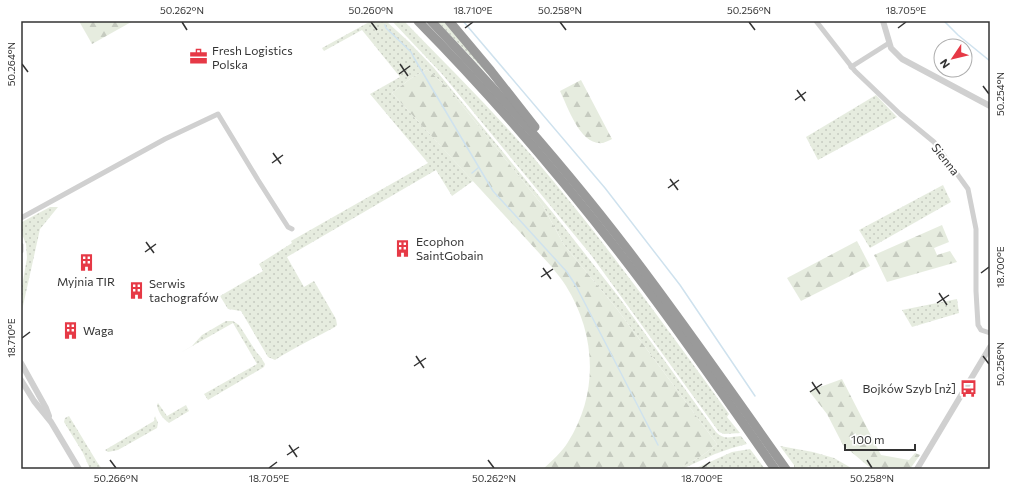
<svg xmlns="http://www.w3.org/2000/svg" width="1011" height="490" font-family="Commissioner,sans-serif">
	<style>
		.grass { fill: url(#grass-dots) }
		.forest { fill: url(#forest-firs) }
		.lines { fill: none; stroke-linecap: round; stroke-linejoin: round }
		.stream { stroke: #cfe2ee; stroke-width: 1.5 }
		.minor { stroke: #d0d0d0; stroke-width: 5 }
		.tertiary { stroke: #d0d0d0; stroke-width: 6 }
		.motorway { stroke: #9a9a9a; stroke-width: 9 }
		.ticks { fill: none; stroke: #333; stroke-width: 1.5 }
		.labels { text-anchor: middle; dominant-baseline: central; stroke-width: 4; stroke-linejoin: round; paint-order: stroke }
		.poi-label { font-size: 12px; fill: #333; stroke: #fff; text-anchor: start }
		.street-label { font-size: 12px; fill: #333; stroke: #fff }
		.neatline { fill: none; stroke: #333; stroke-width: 1.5 }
		.ticks-label { font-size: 10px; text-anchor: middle; fill: #333 }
	</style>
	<defs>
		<pattern id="grass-dots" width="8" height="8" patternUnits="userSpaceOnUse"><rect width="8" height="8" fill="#e6ecdf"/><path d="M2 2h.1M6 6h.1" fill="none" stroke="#c6cbc0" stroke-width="1.8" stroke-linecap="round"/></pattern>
		<pattern id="forest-firs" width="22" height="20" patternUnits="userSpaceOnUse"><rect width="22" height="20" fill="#e6ecdf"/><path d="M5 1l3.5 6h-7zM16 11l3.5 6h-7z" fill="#c6cbc0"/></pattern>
	</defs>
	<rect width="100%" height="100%" fill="#fff"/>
	<g class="grass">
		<path d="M371 21H386L408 41 434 68 553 213 618 296 716 432C724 440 729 437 741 436L747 444 732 448 715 454 682 469H678L703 455 717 444 617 309 564 245 543 206 449 89 427 69 410 79 392 93 473 181 452 196 436 170 287 257 304 287 314 281 336 319 337 325 335 327C315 338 295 347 275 360L268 357 241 311 228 309 220 296 263 271 259 264 292 243 291 241 428 163 370 94 400 77 362 30 324 51 322 48Z"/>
		<path d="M392 21H404C448 66 492 110 533 157 603 239 666 327 729 414L727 417 740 433 724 434 719 432 591 255 442 74Z"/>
		<polygon points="437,21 444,21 477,59 496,83"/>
		<polygon points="876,95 897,117 818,160 806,137"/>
		<polygon points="943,185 951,202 870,248 859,230"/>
		<polygon points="50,207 58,207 40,229 21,315 21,292 27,258 26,244 21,232 21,224 22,222"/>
		<polygon points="957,299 959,313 912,327 902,310"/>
		<polygon points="226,321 233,321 239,325 257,353 260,356 265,364 264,367 208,400 204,394 257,364 233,323 180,353 192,346 202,335"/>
		<path d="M158 403 167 416 186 405 189 411 169 423C163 419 158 412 157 405Z"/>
		<polygon points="69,416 97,462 102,469 90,469 83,453 64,422 65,418"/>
		<polygon points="155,416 158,423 157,428 118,450 108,452 105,450 154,421"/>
		<polygon points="780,446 813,452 834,458 853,469 794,469 794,465"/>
		<polygon points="750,449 765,469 694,469 732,452"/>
	</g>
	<g class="forest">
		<polygon points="79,21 133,21 92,44"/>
		<path d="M427 69 449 89 543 206 564 245 617 309 717 444 703 455 678 469H543C552 461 562 452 568 442 599 393 596 334 566 286 562 279 556 273 551 266L392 93 410 79Z"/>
		<path d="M581 80 612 139C610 140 606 142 603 143 580 146 568 107 560 91Z"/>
		<polygon points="942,225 949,242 934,248 937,255 950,251 957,262 887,282 874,255"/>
		<polygon points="857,241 870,266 801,301 787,278"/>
		<polygon points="842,379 881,455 909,460 915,453 920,455 910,469 873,469 868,466 843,445 827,414 809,391"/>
	</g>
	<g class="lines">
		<g class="stream">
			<polyline points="463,21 605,188 680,285 755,396"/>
			<polyline points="944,21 958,35 990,61"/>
			<polyline points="385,25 386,28 411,52 414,58 493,191 567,272 576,286 658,445"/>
			<polyline points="472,173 478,168"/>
		</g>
		<g class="minor">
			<polyline points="816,21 855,71 900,114 934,142 968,189 976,229 976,291 978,325 981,330 990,333"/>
			<polyline points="851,67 889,43"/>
			<polyline points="21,218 165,139 218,114 258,180 288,227 292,229"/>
			<polyline points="21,245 21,251"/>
		</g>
		<g class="tertiary">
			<polyline points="883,21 891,48 902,59 990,106"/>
			<polyline points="21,363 46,408 49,416"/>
			<polyline points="21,380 34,401 51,422 79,469"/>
			<polyline points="917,469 990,347"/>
		</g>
		<g class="motorway">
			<path d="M418 21C499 103 574 192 644 285 689 345 732 407 775 469"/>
			<path d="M431 21C500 94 567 170 628 250 683 322 734 396 786 469"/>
			<polyline points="449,21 491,71 535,127"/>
		</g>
	</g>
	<path class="ticks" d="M182 22 187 30M371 22 377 30M560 22 566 30M749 22 755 30M465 28 473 22M898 28 906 22M22 64 28 72M400 64 408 76M399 74 410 66M983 86 989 94M797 90 805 101M795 100 806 92M273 153 281 164M272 163 283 155M670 179 678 190M668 188 679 180M146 242 154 253M145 252 156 244M543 268 551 279M981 273 989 267M541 277 553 269M939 293 947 305M937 303 949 295M22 338 30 332M416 356 424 368M983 356 989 364M414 366 426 358M812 382 820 394M810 392 822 384M289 445 297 457M287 455 299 447M110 460 116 468M488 460 494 468M867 460 872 468M269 468 277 462M702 468 710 462"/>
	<defs>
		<symbol id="office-bare" viewBox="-9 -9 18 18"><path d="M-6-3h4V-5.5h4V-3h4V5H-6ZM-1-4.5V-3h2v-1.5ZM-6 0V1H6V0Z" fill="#e63946" stroke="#fff" stroke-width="2.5" paint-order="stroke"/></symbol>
		<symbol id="building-bare" viewBox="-9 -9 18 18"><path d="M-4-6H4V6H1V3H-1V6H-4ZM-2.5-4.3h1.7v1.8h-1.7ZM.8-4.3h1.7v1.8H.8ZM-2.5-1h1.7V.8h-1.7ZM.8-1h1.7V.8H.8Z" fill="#e63946" stroke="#fff" stroke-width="2.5" paint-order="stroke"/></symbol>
		<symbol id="bus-bare" viewBox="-9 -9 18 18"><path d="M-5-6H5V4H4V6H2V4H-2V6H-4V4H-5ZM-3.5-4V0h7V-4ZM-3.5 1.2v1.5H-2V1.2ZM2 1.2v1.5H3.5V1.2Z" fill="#e63946" stroke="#fff" stroke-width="2.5" paint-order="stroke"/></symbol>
	</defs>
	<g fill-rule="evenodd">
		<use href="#office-bare" x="186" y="44" width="25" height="25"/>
		<use href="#building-bare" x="390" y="236" width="25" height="25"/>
		<use href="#building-bare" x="74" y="250" width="25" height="25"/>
		<use href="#building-bare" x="124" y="278" width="25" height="25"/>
		<use href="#building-bare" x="58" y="318" width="25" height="25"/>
		<use href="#bus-bare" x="956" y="376" width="25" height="25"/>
	</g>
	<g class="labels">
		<g class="poi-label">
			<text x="212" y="50">Fresh Logistics<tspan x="212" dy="14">Polska</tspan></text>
			<text x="416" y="241">Ecophon<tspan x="416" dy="14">SaintGobain</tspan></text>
			<text x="86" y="281" text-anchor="middle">Myjnia TIR</text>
			<text x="149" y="283">Serwis<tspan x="149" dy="14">tachografów</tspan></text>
			<text x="83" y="330">Waga</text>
			<text x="956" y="388" text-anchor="end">Bojków Szyb [nż]</text>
		</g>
		<g class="street-label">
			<text transform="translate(946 159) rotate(52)">Sienna</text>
		</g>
	</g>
	<rect width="1011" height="490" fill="none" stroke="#ffffff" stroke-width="44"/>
	<g transform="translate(953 58) rotate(235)"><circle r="19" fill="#ffffff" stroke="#adadad"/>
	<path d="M0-3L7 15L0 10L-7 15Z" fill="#e63946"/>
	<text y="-6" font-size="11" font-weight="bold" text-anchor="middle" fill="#333333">N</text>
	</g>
	<path d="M845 444v6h70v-6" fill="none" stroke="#333333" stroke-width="2"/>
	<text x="851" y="444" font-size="12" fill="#333333" stroke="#ffffff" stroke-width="3" paint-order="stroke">100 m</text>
	<rect x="22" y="22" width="967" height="446" class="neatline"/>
	<g class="ticks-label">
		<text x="182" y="14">50.262°N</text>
		<text x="371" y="14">50.260°N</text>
		<text x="473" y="14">18.710°E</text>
		<text x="560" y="14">50.258°N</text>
		<text x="749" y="14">50.256°N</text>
		<text x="906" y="14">18.705°E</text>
		<text transform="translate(11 64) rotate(-90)" y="4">50.264°N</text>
		<text transform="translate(1000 94) rotate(-90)" y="4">50.254°N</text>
		<text transform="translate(1000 267) rotate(-90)" y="4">18.700°E</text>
		<text transform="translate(11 338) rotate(-90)" y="4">18.710°E</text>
		<text transform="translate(1000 364) rotate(-90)" y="4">50.256°N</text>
		<text x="116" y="482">50.266°N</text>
		<text x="269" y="482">18.705°E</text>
		<text x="494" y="482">50.262°N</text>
		<text x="702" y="482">18.700°E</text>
		<text x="872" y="482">50.258°N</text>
	</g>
</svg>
